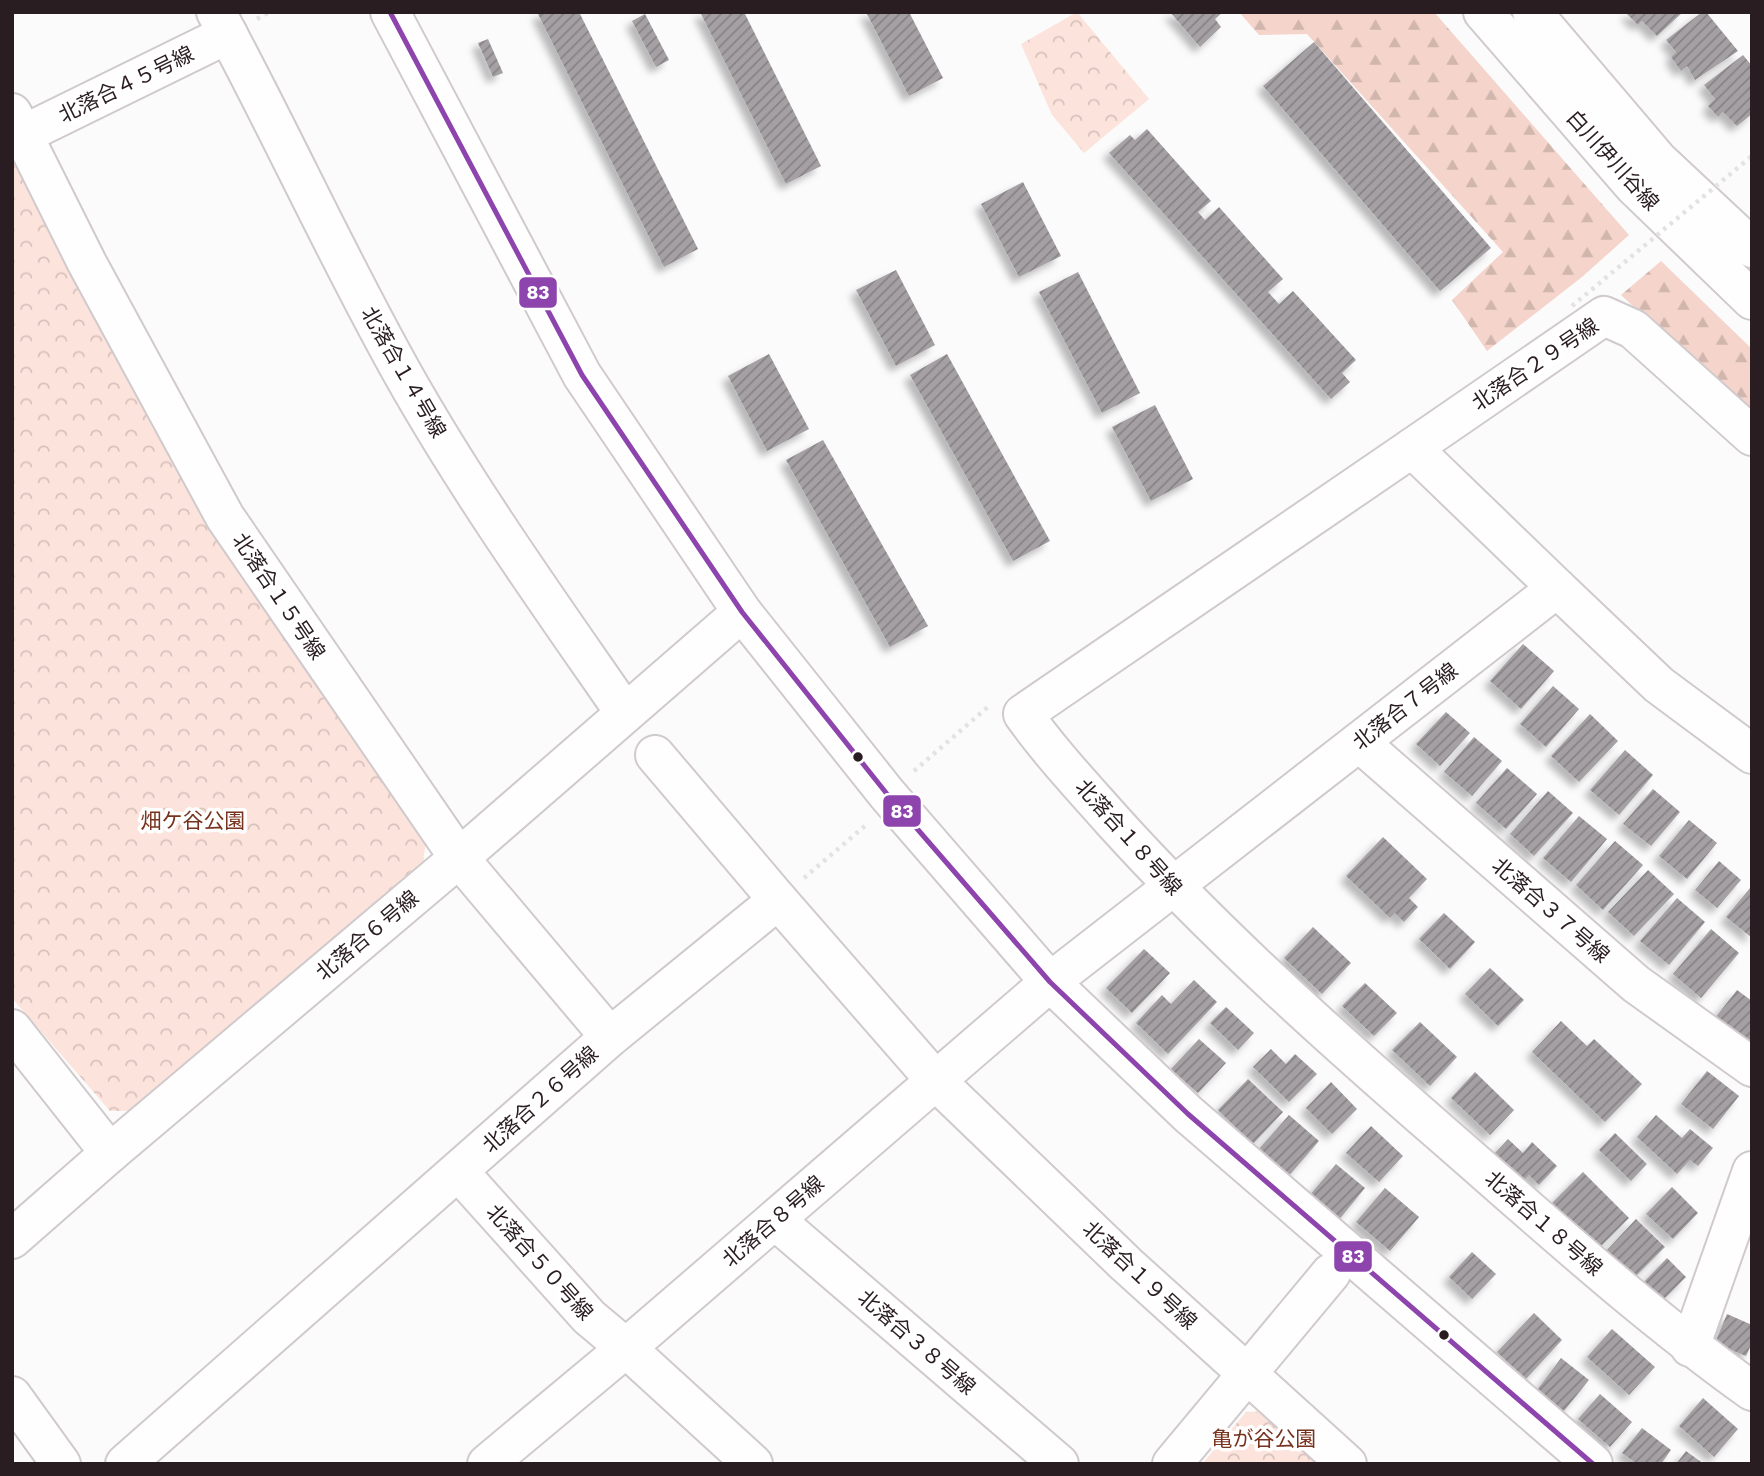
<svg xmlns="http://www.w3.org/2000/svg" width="1764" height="1476" font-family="'Work Sans','Noto Sans JP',sans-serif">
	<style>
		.forest { fill: url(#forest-firs) }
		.park { fill: url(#park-crowns) }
		.building { fill: url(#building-hatch); filter: url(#shadow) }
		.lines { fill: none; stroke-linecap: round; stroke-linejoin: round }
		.minor-casing { stroke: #d1cacd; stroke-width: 42 }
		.path { stroke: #e3e3e3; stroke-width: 4.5; stroke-dasharray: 3.5 5; stroke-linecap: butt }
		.minor { stroke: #fefefe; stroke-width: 38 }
		.path-bridge { stroke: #e3e3e3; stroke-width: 4.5; stroke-dasharray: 3.5 5; stroke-linecap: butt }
		.bus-1-casing { stroke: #fff; stroke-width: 10 }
		.bus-1 { stroke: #8e44ad; stroke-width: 5 }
		.bus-dot { fill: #2a1d22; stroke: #fff; stroke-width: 2.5 }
		.labels { text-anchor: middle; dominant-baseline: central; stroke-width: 7; stroke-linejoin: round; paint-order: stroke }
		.street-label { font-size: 21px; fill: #2a1d22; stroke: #fff }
		.park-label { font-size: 21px; fill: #78331e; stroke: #fff }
		.line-badge { stroke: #fff; stroke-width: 2.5 }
		.badge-label { font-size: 19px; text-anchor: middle; font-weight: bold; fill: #fff }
	</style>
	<defs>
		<pattern id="forest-firs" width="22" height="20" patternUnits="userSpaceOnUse" patternTransform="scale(1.75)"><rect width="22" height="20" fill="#f4d4cb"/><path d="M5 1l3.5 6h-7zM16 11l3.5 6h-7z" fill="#d1b6ae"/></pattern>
		<pattern id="park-crowns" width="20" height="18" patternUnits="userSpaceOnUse" patternTransform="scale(1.75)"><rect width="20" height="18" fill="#fce3db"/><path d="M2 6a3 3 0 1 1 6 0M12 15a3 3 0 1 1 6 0" fill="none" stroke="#d8c2bc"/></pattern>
		<pattern id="building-hatch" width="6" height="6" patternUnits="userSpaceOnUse" patternTransform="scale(1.75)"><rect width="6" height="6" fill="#a4a0a4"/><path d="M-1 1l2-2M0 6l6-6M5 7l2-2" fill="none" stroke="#868285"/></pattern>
		<filter id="shadow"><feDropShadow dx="-6" dy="6" stdDeviation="3.5" flood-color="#0004"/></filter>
	</defs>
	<rect width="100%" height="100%" fill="#fbfbfb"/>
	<g class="forest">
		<polygon points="1239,12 1434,12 1629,235 1582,277 1487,351 1452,300 1503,252 1307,34 1259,35"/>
		<polygon points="1661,261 1752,349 1752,417 1621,295"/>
	</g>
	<g class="park">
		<polygon points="1077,12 1149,99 1084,153 1052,115 1021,44"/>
		<polygon points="15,158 201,506 309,673 427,836 423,861 129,1111 110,1111 12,998 12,159"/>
		<polygon points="1274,1411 1332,1464 1202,1464 1246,1412"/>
	</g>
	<g class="building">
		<polygon points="542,12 579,12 698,249 664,267 538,14"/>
		<polygon points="700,12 744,12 821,166 786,184"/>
		<polygon points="866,12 909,12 943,78 909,96"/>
		<polygon points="1170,12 1223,12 1215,19 1221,27 1200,47"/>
		<polygon points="1629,12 1683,12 1657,36 1642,21 1638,25 1627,14"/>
		<polygon points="1702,12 1706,12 1738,51 1695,80 1687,66 1681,71 1671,57 1676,52 1666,40"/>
		<polygon points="645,14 669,60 656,67 632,21"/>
		<polygon points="488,39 503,73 493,77 478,43"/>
		<polygon points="1314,42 1491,248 1440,291 1263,86"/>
		<polygon points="1743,55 1752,66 1752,114 1737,126 1723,112 1718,117 1708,106 1715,99 1704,85"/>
		<polygon points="1147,129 1211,201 1198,212 1205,220 1219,207 1283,279 1268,292 1279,304 1293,291 1356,360 1342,373 1350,382 1331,399 1109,153 1130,135 1135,140"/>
		<polygon points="1023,182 1061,256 1019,277 981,204"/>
		<polygon points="896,270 935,345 896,366 856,290"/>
		<polygon points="1078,272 1140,393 1102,413 1039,292"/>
		<polygon points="769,354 809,429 767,451 728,376"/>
		<polygon points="947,354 1050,541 1013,561 910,375"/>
		<polygon points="1155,405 1193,479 1151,501 1112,427"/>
		<polygon points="823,440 928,626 890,647 786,460"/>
		<polygon points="1523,644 1554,671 1521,709 1490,681"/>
		<polygon points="1553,686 1579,709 1546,747 1520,724"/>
		<polygon points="1446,712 1470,733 1440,766 1416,744"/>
		<polygon points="1590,714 1618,741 1579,782 1551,756"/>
		<polygon points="1474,737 1502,761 1472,796 1444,772"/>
		<polygon points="1625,750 1653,775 1619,815 1590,790"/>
		<polygon points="1507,768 1537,794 1506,829 1476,803"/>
		<polygon points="1653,789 1680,812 1651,846 1623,824"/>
		<polygon points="1548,791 1573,813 1534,856 1510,834"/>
		<polygon points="1579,816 1607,839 1571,882 1543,858"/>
		<polygon points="1689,820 1717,843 1687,879 1659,856"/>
		<polygon points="1383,837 1427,879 1409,898 1418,907 1404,922 1395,913 1390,918 1346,876"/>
		<polygon points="1615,841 1643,865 1603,910 1576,885"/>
		<polygon points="1719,861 1741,880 1717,908 1695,890"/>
		<polygon points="1648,870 1674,894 1634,936 1608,912"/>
		<polygon points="1750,888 1752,890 1752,938 1726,917"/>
		<polygon points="1677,898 1705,922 1669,965 1640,941"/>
		<polygon points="1444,913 1475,942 1450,969 1419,939"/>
		<polygon points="1313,927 1351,963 1322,994 1284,958"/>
		<polygon points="1711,929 1739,953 1701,998 1673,974"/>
		<polygon points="1144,949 1170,973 1132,1013 1106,988"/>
		<polygon points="1490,968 1524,1000 1498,1026 1465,994"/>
		<polygon points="1194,980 1217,1002 1168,1054 1136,1023 1162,995 1171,1004"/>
		<polygon points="1365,983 1397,1013 1374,1036 1342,1006"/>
		<polygon points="1737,990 1752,1001 1752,1044 1711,1023"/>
		<polygon points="1226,1007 1254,1033 1238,1050 1210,1023"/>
		<polygon points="1561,1021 1587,1046 1594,1039 1642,1084 1605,1122 1532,1052"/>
		<polygon points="1420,1022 1457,1057 1430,1086 1392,1050"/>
		<polygon points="1199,1039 1226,1063 1198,1093 1171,1069"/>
		<polygon points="1271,1049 1286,1064 1295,1054 1317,1074 1289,1102 1253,1067"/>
		<polygon points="1707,1071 1739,1096 1713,1129 1681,1104"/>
		<polygon points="1475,1072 1514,1110 1490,1135 1451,1098"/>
		<polygon points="1248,1079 1283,1112 1253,1144 1218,1110"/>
		<polygon points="1331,1082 1357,1109 1332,1134 1306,1108"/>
		<polygon points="1289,1115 1319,1141 1288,1177 1257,1151"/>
		<polygon points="1656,1115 1682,1138 1690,1129 1713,1148 1698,1166 1690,1160 1677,1174 1637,1137"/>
		<polygon points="1371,1126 1403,1156 1379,1182 1346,1153"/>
		<polygon points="1615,1133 1647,1164 1631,1181 1599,1150"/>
		<polygon points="1508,1139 1523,1153 1532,1142 1557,1166 1539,1185 1529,1175 1523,1182 1494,1154"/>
		<polygon points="1336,1164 1365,1188 1338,1221 1309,1196"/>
		<polygon points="1583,1172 1629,1218 1598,1249 1552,1203"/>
		<polygon points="1672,1187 1698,1213 1673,1239 1646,1214"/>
		<polygon points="1385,1188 1419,1217 1390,1251 1356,1222"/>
		<polygon points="1636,1219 1665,1247 1634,1278 1606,1251"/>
		<polygon points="1472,1252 1496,1274 1472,1299 1449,1277"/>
		<polygon points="1667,1258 1686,1277 1659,1304 1640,1286"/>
		<polygon points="1534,1313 1562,1340 1526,1379 1497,1352"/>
		<polygon points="1727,1314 1752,1325 1752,1343 1746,1356 1715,1343"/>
		<polygon points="1612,1329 1655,1367 1629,1395 1587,1357"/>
		<polygon points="1561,1358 1589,1380 1564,1411 1537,1390"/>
		<polygon points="1600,1394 1632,1422 1610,1447 1578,1419"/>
		<polygon points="1703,1398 1738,1429 1714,1457 1679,1426"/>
		<polygon points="1642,1428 1671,1450 1661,1464 1637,1464 1622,1453"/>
		<polygon points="1686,1451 1704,1464 1676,1464"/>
	</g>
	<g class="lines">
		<defs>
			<g id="minor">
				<path d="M216 12C281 132 337 257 404 376 470 493 549 603 625 713"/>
				<polyline points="390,12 582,375 742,612 887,794 1050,982 1188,1114 1593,1464"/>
				<polyline points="1483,12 1634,186 1752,300"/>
				<polyline points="1532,12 1658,160 1752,248"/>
				<polyline points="12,113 87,263 225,517 459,858 610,1037"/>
				<polyline points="12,140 228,34"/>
				<polyline points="1412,448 1604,316 1633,329 1752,436"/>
				<path d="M1557 588 1412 448 1023 714C1050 752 1081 785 1112 820 1214 933 1327 1034 1442 1134 1543 1222 1643 1313 1752 1391"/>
				<polyline points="1359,742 1636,984 1752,1067"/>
				<polyline points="655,755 778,900"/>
				<polyline points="12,1029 110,1153 459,858 742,612"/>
				<polyline points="459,1172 589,1317 626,1348 487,1464"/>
				<polyline points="775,1220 1059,1464"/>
				<polyline points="12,1239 110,1153"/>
				<polyline points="1690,1347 1752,1171"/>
				<polyline points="12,1396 61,1464"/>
				<polyline points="125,1464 610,1037 778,900 936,1081 1126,1264 1347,1464"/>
				<polyline points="753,1464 626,1348 1050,982 1557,588 1659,685 1752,754"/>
				<polyline points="1172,1464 1331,1273"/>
			</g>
		</defs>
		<use href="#minor" class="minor-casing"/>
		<g class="path">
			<polyline points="257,19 269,12"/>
			<polyline points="914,771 989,706"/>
			<polyline points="804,878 866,825"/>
		</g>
		<use href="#minor" class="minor"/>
		<polyline class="path-bridge" points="1572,306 1752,156"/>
		<defs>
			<polyline id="bus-1" points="390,12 582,375 742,612 887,794 1050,982 1188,1114 1593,1464"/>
		</defs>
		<use href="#bus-1" class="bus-1-casing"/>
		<use href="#bus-1" class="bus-1"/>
	</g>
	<g class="bus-dot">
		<circle cx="858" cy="757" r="6"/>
		<circle cx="1444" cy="1335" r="6"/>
	</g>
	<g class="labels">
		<g class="street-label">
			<text transform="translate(126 84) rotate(-26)">北落合４５号線</text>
			<text transform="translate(1613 160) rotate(48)">白川伊川谷線</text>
			<text transform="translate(1535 364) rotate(-34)">北落合２９号線</text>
			<text transform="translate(404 372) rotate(60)">北落合１４号線</text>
			<text transform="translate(279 596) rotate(56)">北落合１５号線</text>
			<text transform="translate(1405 706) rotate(-38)">北落合７号線</text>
			<text transform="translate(1129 837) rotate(48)">北落合１８号線</text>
			<text transform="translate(1551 910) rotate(41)">北落合３７号線</text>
			<text transform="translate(367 935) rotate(-40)">北落合６号線</text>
			<text transform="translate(540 1099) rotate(-42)">北落合２６号線</text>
			<text transform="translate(773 1221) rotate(-41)">北落合８号線</text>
			<text transform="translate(1544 1223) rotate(41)">北落合１８号線</text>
			<text transform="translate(540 1262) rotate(48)">北落合５０号線</text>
			<text transform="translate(1140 1275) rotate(43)">北落合１９号線</text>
			<text transform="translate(917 1342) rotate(41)">北落合３８号線</text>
		</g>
		<g class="park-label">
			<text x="193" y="820">畑ケ谷公園</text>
			<text x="1264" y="1438">亀が谷公園</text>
		</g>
	</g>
	<g class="line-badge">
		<rect x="518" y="276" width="40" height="33" rx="7" fill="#8e44ad"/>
		<rect x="882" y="794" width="40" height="34" rx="7" fill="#8e44ad"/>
		<rect x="1333" y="1240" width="40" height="33" rx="7" fill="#8e44ad"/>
	</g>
	<g class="badge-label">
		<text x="538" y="299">83</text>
		<text x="902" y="818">83</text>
		<text x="1353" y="1263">83</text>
	</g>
	<rect width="1764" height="1476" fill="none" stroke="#2a1d22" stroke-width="28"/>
</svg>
